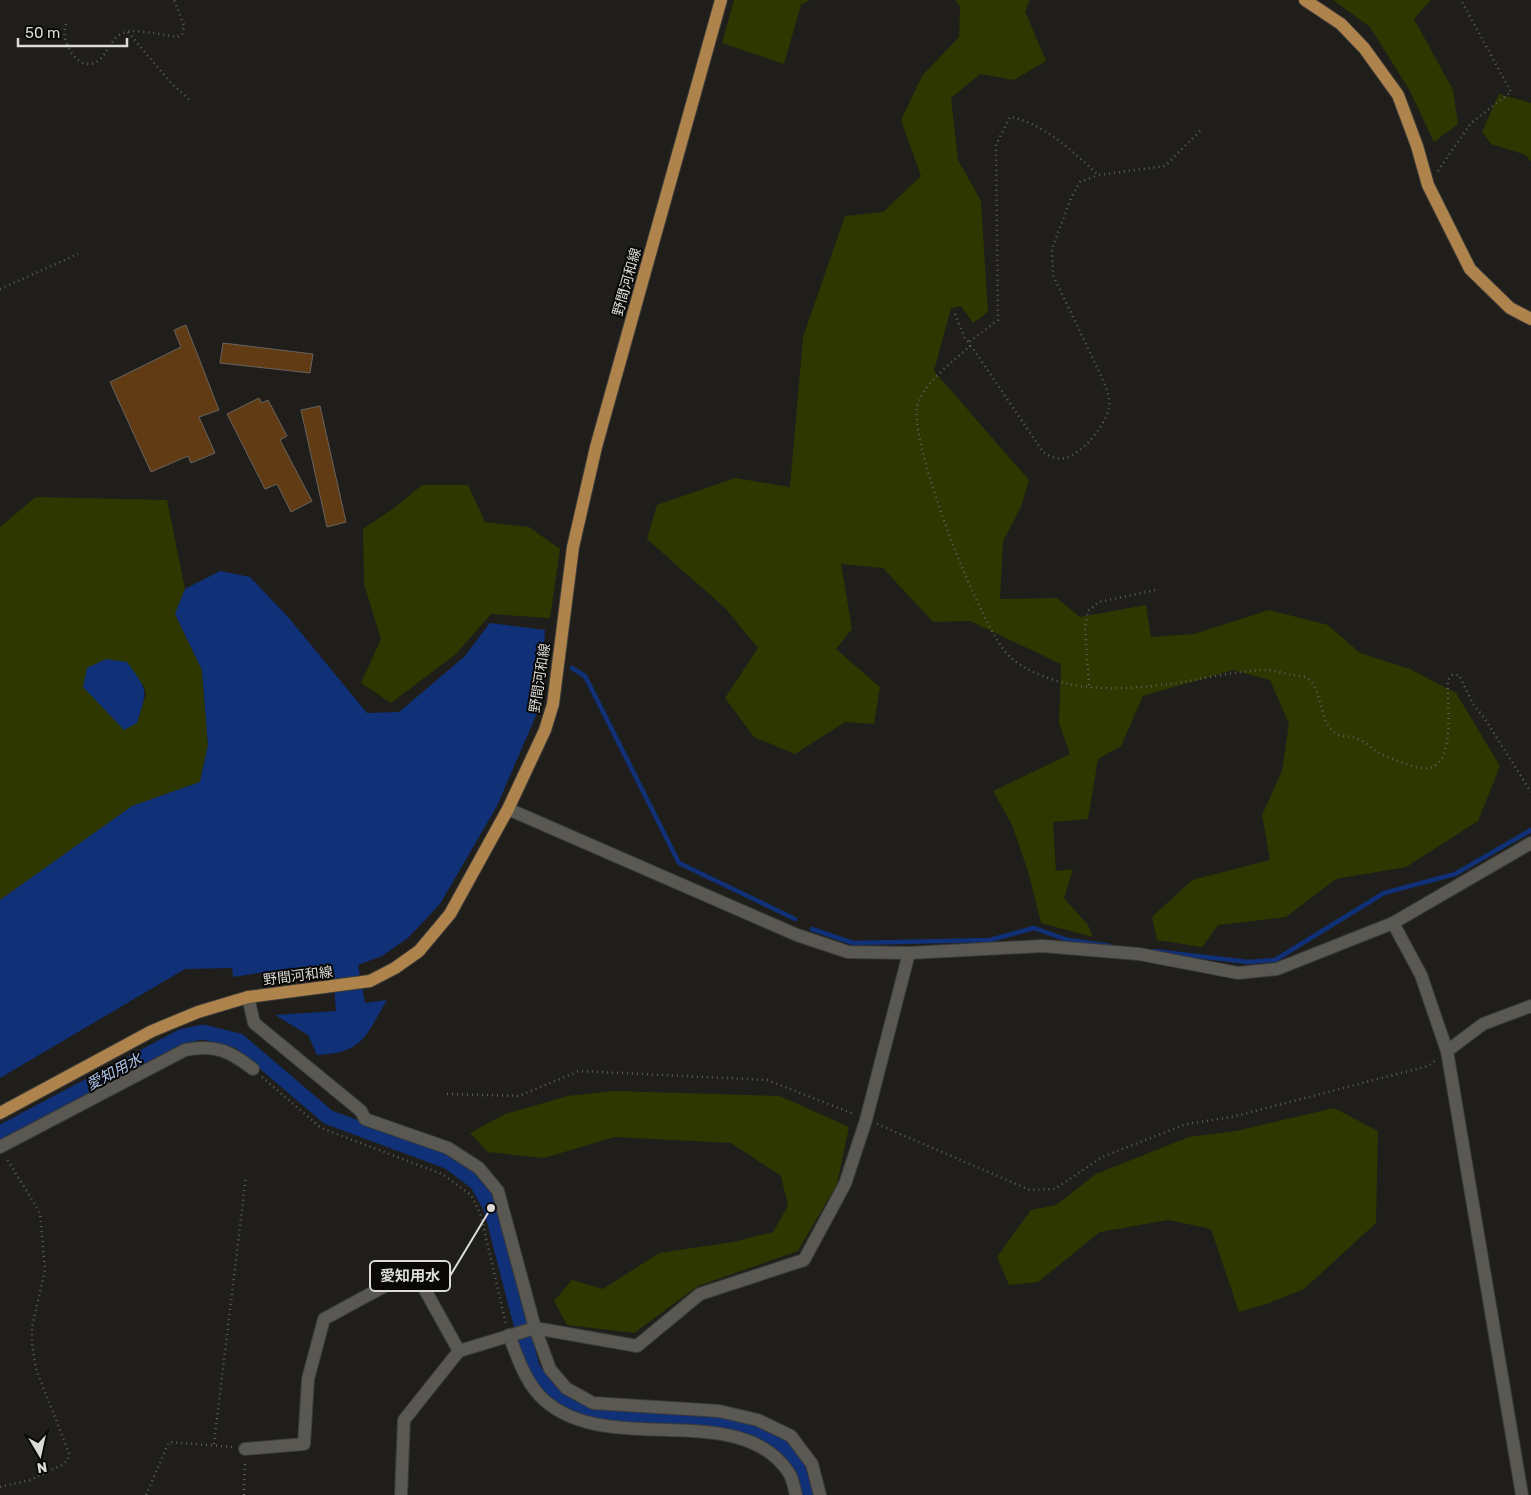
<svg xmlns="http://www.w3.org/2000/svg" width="1531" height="1495" font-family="Rubik,'Noto Sans JP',sans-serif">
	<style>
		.green { fill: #2e3700; fill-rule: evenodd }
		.water { fill: #103077 }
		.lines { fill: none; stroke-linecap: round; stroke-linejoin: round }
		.stream { stroke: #103077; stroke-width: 4.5 }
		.canal { stroke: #103077; stroke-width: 15 }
		.building { fill: #613b13; stroke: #68635f }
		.minor-casing { stroke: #3c3b38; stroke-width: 14 }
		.major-casing { stroke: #3c3b38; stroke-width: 14 }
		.path { stroke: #5f5e5b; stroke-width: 2.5; stroke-dasharray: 1 4; stroke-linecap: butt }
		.minor { stroke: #595853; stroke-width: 12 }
		.major { stroke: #af834c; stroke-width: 12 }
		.labels { text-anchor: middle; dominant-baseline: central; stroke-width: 4; stroke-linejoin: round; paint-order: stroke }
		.street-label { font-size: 14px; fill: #dcdbd8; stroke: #090807 }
		.water-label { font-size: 15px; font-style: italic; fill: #aec4ed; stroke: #090807 }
		.leader { fill: none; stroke: #dcdbd8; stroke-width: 2 }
		.callout-dot { fill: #dcdbd8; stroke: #090807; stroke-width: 2 }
		.callout { fill: #090807; stroke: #dcdbd8; stroke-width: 2 }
		.callout-label { font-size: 15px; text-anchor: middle; font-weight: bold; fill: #dcdbd8 }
	</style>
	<rect width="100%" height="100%" fill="#1f1e1a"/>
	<g class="green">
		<polygon points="734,0 810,0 801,5 784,64 722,43"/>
		<polygon points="955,0 1030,0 1025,11 1046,61 1014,80 980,74 951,98 958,160 981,201 988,312 973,323 961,306 951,308 934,371 1029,480 1021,507 1003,541 1000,599 1057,598 1080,617 1146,605 1151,637 1194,634 1269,610 1328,625 1360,653 1410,669 1456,693 1500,766 1478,821 1406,867 1336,879 1286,917 1218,925 1202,947 1157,940 1152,917 1192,880 1270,860 1262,815 1282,771 1289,724 1270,680 1233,670 1143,696 1121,746 1098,759 1088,819 1053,822 1056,871 1073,869 1064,898 1088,925 1093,937 1041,923 1028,871 1012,825 993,791 1070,754 1059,723 1061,664 970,621 933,622 883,568 841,564 852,629 836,649 880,687 874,724 845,722 795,754 754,737 725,698 758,648 725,608 647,539 657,505 735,478 790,487 803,337 845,216 883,212 921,176 901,120 922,76 959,37 960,7"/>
		<polygon points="1333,0 1431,0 1414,19 1453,90 1458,124 1434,142 1410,91 1370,27"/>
		<polygon points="1499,94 1531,103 1531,162 1526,155 1491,144 1482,132"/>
		<polygon points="422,485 468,485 485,522 529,527 560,549 550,618 491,614 456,654 391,703 361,683 381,639 364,584 363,529 394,508"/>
		<path d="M36 497 167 500 185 589 175 614 202 670 208 745 200 782 132 806 0 900V527ZM143 683 146 694 137 723Z"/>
		<polygon points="614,1091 780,1096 849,1127 837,1184 798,1251 698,1286 634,1333 567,1325 554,1301 572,1280 603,1289 659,1253 733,1242 773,1232 788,1206 781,1176 731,1143 615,1137 544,1158 488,1152 470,1133 505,1114 568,1096"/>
		<polygon points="1334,1108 1378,1131 1376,1223 1304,1289 1267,1304 1239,1312 1211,1229 1168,1220 1100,1232 1038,1282 1009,1285 997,1257 1031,1210 1056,1205 1096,1174 1189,1137 1236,1131"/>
	</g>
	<g class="water">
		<path d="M220 571 250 577 288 617 367 713 399 712 464 657 490 623 545 630 541 704 497 806 440 904 408 938 382 956 358 965 365 1003 387 1000C365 1036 364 1053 317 1055L308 1035 275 1015 336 1011 332 967 272 971 233 977 232 968 185 969 0 1078V900L132 806 200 782 208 745 202 670 175 614 185 589Z"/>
		<path d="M106 659 127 662C148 691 148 689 137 723L124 730 83 687 87 668Z"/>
	</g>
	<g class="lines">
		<g class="stream">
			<polyline points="572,668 585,676 679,863 795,919"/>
			<polyline points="812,929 853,943 990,940 1034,928 1068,940 1111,946"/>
			<polyline points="1154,951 1248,962 1275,960 1384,893 1455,874 1531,830"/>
		</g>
		<path class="canal" d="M0 1133 183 1036 203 1032 239 1041 328 1117 449 1162 477 1183 491 1208 532 1367C537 1374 542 1383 548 1388 596 1428 674 1414 732 1426 748 1429 766 1433 779 1443 795 1455 802 1477 809 1495"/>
	</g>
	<g class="building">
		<polygon points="186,325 219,410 199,417 215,453 191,463 188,456 151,472 110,382 181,347 174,330"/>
		<polygon points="223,343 313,354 310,373 220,363"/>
		<polygon points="259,398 262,403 268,400 287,436 280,440 312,501 291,512 277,484 265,489 227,414"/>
		<polygon points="320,406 346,522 327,527 301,410"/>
	</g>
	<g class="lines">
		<defs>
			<g id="minor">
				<polyline points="508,809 797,935 848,952 909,953 1043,946 1139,954 1238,973 1277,969 1393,923 1531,843"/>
				<polyline points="1393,923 1421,975 1447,1051 1522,1495"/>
				<polyline points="248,997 254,1023 361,1111 365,1119 448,1148 479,1168 498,1191 535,1328 550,1369 566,1388 593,1403 719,1411 758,1420 791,1436 812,1464 820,1495"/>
				<polyline points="1447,1051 1483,1024 1531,1006"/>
				<path d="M0 1147 185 1050C215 1044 230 1051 253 1069"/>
				<path d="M509 1335C517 1356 524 1379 540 1396 602 1461 739 1396 789 1473 793 1479 794 1488 796 1495"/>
				<polyline points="245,1449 304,1444 308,1379 324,1319 394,1281 411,1276 424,1288 459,1351 535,1328 637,1346 700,1294 804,1260 845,1184 866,1120 909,953"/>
				<polyline points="401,1495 404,1420 459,1351"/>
			</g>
			<g id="major">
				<polyline points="1305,0 1341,24 1364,48 1398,95 1417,146 1428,185 1470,269 1510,308 1531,319"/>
				<polyline points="0,1113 152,1031 198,1012 248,997 370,981 395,968 419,951 450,914 508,809 545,730 553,704 573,547 596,447 721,0"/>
			</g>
		</defs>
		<use href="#minor" class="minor-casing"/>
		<use href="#major" class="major-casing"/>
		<g class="path">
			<path d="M66 24C64 32 64 39 68 46 71 53 76 60 83 63 105 70 107 39 123 33 138 28 161 35 177 37L182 35 184 25 174 0"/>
			<polyline points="128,32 171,83 191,101"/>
			<path d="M1200 131 1165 166 1098 175C1075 153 1042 122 1010 117L996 145 998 320 969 342 970 346C954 361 919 386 917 409 911 449 981 630 1010 657 1024 670 1050 680 1069 684 1101 691 1138 688 1170 684 1199 680 1238 670 1266 670 1275 670 1285 674 1293 675 1297 676 1304 676 1307 678 1320 685 1320 714 1329 727 1338 739 1346 734 1358 739 1365 741 1371 748 1377 752 1386 757 1420 771 1429 768 1457 762 1446 701 1448 680L1452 675H1459L1473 704 1485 719 1531 792"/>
			<polyline points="1438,171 1471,123 1511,92 1461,0"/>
			<polyline points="0,289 78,254"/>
			<polyline points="955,314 965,339 969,342"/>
			<path d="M970 346 974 350 1043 452C1049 456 1057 460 1065 458 1084 453 1104 426 1109 409 1111 400 1107 391 1104 382L1053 275 1052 249 1071 198 1080 182 1098 175"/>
			<polyline points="1089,685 1085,627 1088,611 1099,602 1155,590"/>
			<polyline points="262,1077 321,1128 442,1174 471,1195 481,1216 506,1324"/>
			<polyline points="447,1094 519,1096 579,1071 767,1080 854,1114"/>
			<polyline points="877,1124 1030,1190 1055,1189 1102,1157 1186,1124 1232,1117 1428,1066 1435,1061"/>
			<polyline points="214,1444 246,1176"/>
			<polyline points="0,1487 30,1480 62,1465 67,1461 69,1453 36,1369 32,1344 32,1327 45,1270 40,1213 7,1159"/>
			<polyline points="146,1495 169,1442 232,1447"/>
			<polyline points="244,1495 245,1462"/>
		</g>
		<use href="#minor" class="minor"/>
		<use href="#major" class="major"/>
	</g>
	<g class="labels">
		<g class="street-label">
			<text transform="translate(627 282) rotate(-74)">野間河和線</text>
			<text transform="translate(540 678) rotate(-81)">野間河和線</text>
			<text transform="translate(298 976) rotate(-7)">野間河和線</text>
		</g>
		<g class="water-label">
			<text transform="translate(114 1072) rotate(-28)">愛知用水</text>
		</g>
	</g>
	<path class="leader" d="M491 1208L450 1276"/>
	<circle class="callout-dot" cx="491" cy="1208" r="5"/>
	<rect class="callout" x="370" y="1261" width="80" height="30" rx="5"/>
	<g class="callout-label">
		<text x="410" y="1281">愛知用水</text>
	</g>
	<g transform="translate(40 1455) rotate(171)" stroke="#090807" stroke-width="4" paint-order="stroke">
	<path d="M0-4L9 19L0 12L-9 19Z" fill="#dcdbd8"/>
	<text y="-8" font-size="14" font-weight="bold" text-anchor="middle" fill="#dcdbd8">N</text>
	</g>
	<path d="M18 38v8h109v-8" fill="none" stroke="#dcdbd8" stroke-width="2.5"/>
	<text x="25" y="38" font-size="15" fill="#dcdbd8" stroke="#090807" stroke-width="4" paint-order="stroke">50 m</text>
</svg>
